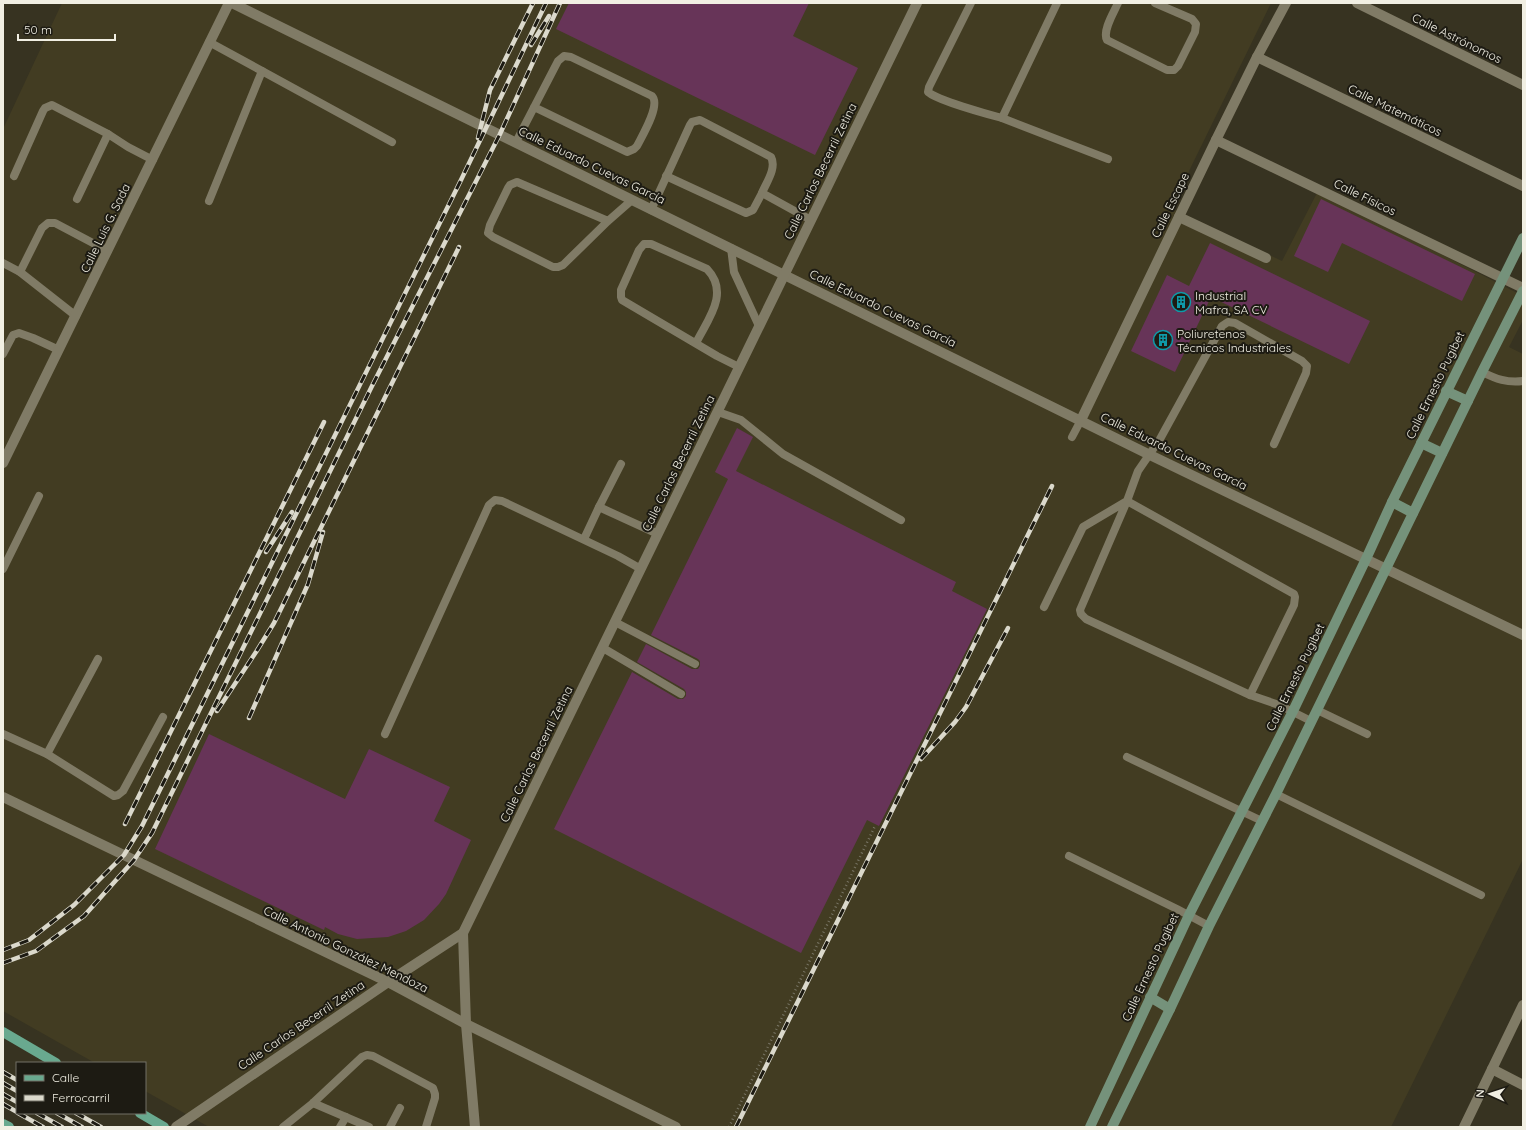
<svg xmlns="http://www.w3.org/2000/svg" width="1526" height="1130" font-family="Quicksand,sans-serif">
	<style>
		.built { fill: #423c22 }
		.building { fill: #673458 }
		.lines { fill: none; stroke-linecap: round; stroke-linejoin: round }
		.path { stroke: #787565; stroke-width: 2.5; stroke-dasharray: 1 3; stroke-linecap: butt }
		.lane { stroke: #807b66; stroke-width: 8 }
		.street { stroke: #807b66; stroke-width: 10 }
		.secondary { stroke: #75927b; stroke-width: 10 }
		.primary { stroke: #69a98f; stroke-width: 10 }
		.rail-casing { stroke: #dbd9cc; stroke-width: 4.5 }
		.rail { stroke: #1d1b13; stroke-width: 3; stroke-dasharray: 9; stroke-linecap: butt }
		.labels { text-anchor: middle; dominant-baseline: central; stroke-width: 4; stroke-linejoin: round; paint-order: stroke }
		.street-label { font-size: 12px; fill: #f1efe3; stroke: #1d1b13 }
		.poi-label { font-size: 12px; fill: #f1efe3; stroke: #1d1b13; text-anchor: start }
	</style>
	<rect width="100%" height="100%" fill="#373321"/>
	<polygon class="built" points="62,3 1271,3 1171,208 1282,261 1318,191 1523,296 1523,320 1509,347 1523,354 1523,859 1391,1127 209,1127 145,1091 145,1063 95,1063 3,1011 3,129"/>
	<g class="building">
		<polygon points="569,3 809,3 793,36 858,68 815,155 556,29"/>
		<polygon points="1321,199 1475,274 1462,301 1342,243 1328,272 1294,256"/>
		<polygon points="1210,243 1370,321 1349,364 1211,297 1175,372 1131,351 1167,275 1189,286"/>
		<polygon points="737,428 753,437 736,471 956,582 952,591 987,609 879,826 867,820 801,953 554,829 632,672 678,699 683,699 686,696 686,692 684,689 637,662 646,644 692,669 698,669 700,666 700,661 698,659 651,635 728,479 715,472"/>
		<polygon points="209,734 345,799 369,749 450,787 434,821 471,840 446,894 439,904 424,920 406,931 388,937 357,939 338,934 325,927 324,930 155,849"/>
	</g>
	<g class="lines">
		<polyline class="path" points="729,1127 875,826"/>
		<g class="lane">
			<path d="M971 3 929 87 928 92C937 100 987 114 1002 118L1057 3"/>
			<path d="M1118 3C1114 12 1102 31 1107 40L1167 70H1174L1178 66 1195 32 1196 24 1192 19 1155 3"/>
			<polyline points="209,42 392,142"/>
			<polyline points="1002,118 1108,159"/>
			<path d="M516 142 558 61 564 56 571 57 652 96C661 105 642 136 637 146L634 149 627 152 534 107"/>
			<polyline points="14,176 43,111 45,108 52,105 108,134 128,147 153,160"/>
			<polyline points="666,176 746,213 753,210 762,193"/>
			<polyline points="77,199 108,134"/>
			<polyline points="209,201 262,71"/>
			<path d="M651 210 690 125 692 122 700 120 771 157C777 168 766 183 762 193L811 220"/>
			<polyline points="608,221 517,182 510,185 508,188 490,225 488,233 493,237 553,267 558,267 563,265 608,221 632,200"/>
			<polyline points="731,248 734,272 759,326"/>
			<polyline points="3,263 20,272 76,316"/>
			<polyline points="20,272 42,228 48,223 55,223 108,251"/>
			<path d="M696 343C708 319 730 293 707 269L651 244H644L639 250 621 290V297L622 300 717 356 739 367"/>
			<polyline points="3,354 13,335 19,333 33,338 59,350"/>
			<path d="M1482 372C1496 379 1507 383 1523 381"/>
			<polyline points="718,412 741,420 783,454 901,520"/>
			<polyline points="1072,437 1081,420"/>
			<polyline points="599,507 658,534"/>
			<polyline points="584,539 599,507 621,464"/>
			<polyline points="3,569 39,496"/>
			<polyline points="1044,607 1083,527 1127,501 1294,594 1295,597 1294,605 1250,695 1086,619 1081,614 1080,610 1127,501 1138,471 1160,439 1222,326 1228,322 1235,323 1302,361 1307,366 1306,373 1274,444"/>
			<polyline points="615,622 695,664"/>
			<polyline points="603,648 681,694"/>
			<polyline points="1250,695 1279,705 1311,721"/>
			<polyline points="1317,710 1367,734"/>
			<polyline points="3,734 47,754 114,796 118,795 123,791 163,717"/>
			<polyline points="385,734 489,505 495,500 502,501 618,556 641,569"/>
			<polyline points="47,754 98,659"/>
			<polyline points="1127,757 1262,821"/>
			<polyline points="1276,794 1481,895"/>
			<polyline points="1069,856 1177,909 1209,926"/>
			<polyline points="313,1103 369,1127"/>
			<polyline points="283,1127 313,1103 362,1057 367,1055 373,1056 433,1088 435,1094 435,1098 426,1127"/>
			<polyline points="340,1127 346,1117"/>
			<polyline points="390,1127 400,1108"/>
		</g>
		<g class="street">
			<polyline points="232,3 1150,455 1523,635"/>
			<polyline points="1357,3 1523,85"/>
			<polyline points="1257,57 1523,186"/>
			<polyline points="1216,140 1523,288"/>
			<polyline points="1179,217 1266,258"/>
			<polyline points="1081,420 1216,140 1257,57 1286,3"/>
			<polyline points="3,463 229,3"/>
			<polyline points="3,797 388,982 466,1024 676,1127"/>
			<polyline points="1492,1069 1523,1085"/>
			<polyline points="176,1127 388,982 463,933"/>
			<polyline points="475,1127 466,1024 463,933 917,3"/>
			<polyline points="1464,1127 1523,1005"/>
		</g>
		<g class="secondary">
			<polyline points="1446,391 1468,401"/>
			<polyline points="1421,443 1442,453"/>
			<polyline points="1392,502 1413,513"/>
			<polyline points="1150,997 1170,1009"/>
			<polyline points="1090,1127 1189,915 1293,711 1366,559 1392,502 1523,238"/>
			<polyline points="1112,1127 1170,1009 1209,926 1276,794 1482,372 1523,291"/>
		</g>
		<g class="primary">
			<polyline points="3,1032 56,1063"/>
			<polyline points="140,1113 164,1127"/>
			<polyline points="3,1124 9,1127"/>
		</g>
		<defs>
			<g id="rail">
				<polyline points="531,45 549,16"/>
				<polyline points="478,138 490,90 533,3"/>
				<polyline points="266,552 292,512"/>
				<polyline points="217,711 256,652 274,623 459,247"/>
				<polyline points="249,718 308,584 323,532"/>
				<polyline points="921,759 955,722 966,707 1008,628"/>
				<polyline points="125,824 324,422"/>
				<polyline points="3,950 29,940 74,905 124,855 142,826 461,180 546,3"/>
				<polyline points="3,963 36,951 84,916 134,860 152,833 372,386 500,134 560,3"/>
				<polyline points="3,1072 17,1080"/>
				<polyline points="3,1083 17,1091"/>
				<polyline points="3,1094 17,1102"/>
				<polyline points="3,1104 17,1112"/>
				<polyline points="18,1113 43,1127"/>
				<polyline points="37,1113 62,1127"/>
				<polyline points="57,1113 82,1127"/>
				<polyline points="76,1113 101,1127"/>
				<polyline points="736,1127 1052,486"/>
			</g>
		</defs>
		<use href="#rail" class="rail-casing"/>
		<use href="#rail" class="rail"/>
	</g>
	<defs>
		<symbol id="building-ring" viewBox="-11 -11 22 22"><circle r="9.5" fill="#1d1b13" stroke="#0f9aa8" stroke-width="1.5"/><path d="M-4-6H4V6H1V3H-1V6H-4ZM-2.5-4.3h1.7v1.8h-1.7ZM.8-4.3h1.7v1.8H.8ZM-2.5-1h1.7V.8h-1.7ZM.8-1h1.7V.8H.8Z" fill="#0f9aa8"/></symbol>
	</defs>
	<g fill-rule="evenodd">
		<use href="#building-ring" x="1170" y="291" width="22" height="22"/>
		<use href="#building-ring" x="1152" y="329" width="22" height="22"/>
	</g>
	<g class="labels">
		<g class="street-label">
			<text transform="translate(1457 38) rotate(26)">Calle Astrónomos</text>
			<text transform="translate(1395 110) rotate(26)">Calle Matemáticos</text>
			<text transform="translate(592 165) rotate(26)">Calle Eduardo Cuevas García</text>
			<text transform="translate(820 171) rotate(-64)">Calle Carlos Becerril Zetina</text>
			<text transform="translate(1365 197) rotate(26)">Calle Físicos</text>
			<text transform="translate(1170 205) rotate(-64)">Calle Escape</text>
			<text transform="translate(105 228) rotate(-64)">Calle Luis G. Sada</text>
			<text transform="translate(883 308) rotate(26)">Calle Eduardo Cuevas García</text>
			<text transform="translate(1435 385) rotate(-64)">Calle Ernesto Pugibet</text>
			<text transform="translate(1174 451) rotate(26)">Calle Eduardo Cuevas García</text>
			<text transform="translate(678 463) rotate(-64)">Calle Carlos Becerril Zetina</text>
			<text transform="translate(1295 677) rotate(-64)">Calle Ernesto Pugibet</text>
			<text transform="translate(536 754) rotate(-64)">Calle Carlos Becerril Zetina</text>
			<text transform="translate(346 949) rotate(26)">Calle Antonio González Mendoza</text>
			<text transform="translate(1150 967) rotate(-65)">Calle Ernesto Pugibet</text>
			<text transform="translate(301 1025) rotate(-34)">Calle Carlos Becerril Zetina</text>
		</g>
		<g class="poi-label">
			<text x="1195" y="295">Industrial<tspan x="1195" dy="14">Mafra, SA CV</tspan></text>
			<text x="1177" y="333">Poliuretenos<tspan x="1177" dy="14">Técnicos Industriales</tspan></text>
		</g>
	</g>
	<rect width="1526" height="1130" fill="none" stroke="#f1efe3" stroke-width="8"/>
	<rect x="16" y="1062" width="130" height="52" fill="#1d1b13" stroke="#727066"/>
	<rect x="24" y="1075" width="20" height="6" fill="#69a98f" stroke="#727066"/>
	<text x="52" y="1082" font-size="12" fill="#f1efe3">Calle</text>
	<rect x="24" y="1095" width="20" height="6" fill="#dbd9cc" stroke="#727066"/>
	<text x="52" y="1102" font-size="12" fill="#f1efe3">Ferrocarril</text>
	<g transform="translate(1490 1094) rotate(273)" stroke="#1d1b13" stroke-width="3" paint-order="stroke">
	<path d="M0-3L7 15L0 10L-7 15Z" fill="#f1efe3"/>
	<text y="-6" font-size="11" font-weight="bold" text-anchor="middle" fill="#f1efe3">N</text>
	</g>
	<path d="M18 34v6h97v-6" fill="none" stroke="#f1efe3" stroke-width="2"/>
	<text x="24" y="34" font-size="12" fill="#f1efe3" stroke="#1d1b13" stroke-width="3" paint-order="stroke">50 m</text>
</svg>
